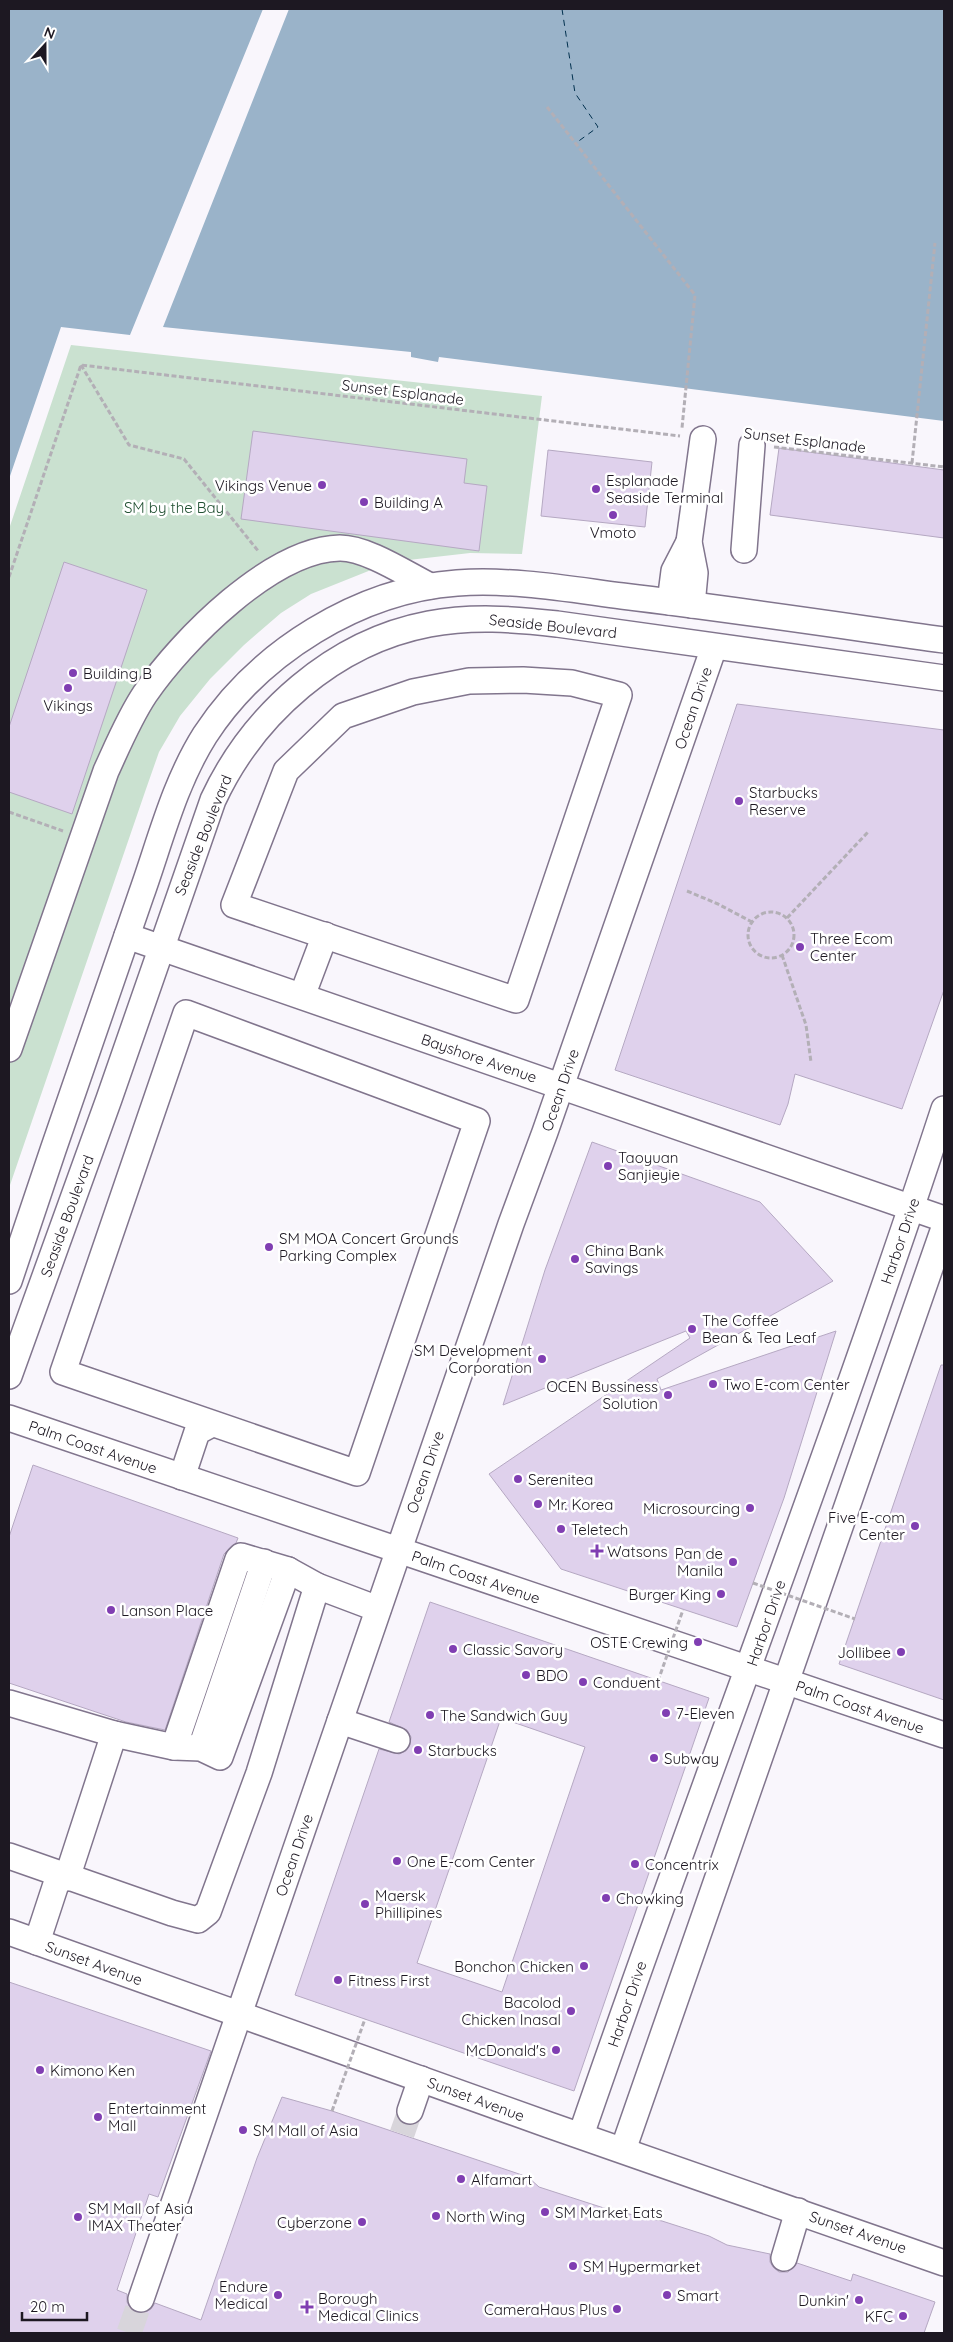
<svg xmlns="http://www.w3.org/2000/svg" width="953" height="2342" font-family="Quicksand,sans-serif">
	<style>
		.green { fill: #cae1d0 }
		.water { fill: #9ab3c9 }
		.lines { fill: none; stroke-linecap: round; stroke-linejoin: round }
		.ferry { stroke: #01304e; stroke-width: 1; stroke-dasharray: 6 5; stroke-linecap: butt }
		.building { fill: #dfd1ec; stroke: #b5a8c2; fill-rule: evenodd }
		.minor-tunnel { stroke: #d8d5db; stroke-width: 25; stroke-dasharray: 25 12; stroke-linecap: butt }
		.minor-casing { stroke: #81758d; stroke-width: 28 }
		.path { stroke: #b3afb6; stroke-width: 3; stroke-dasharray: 5 2.5; stroke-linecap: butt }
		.minor { stroke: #fff; stroke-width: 25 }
		.path-bridge { stroke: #b3afb6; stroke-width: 3; stroke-dasharray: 5 2.5; stroke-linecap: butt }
		.poi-dot { fill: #803eb2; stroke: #fff; stroke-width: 2 }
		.labels { text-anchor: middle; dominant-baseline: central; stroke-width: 5; stroke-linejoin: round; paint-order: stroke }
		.street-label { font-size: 15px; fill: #1d1822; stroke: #fff }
		.poi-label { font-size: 15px; fill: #1d1822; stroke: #fff; text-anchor: start }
		.park-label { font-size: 15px; fill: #225133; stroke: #fff }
	</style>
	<rect width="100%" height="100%" fill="#f9f6fc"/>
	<polygon class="green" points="71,345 542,396 522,554 470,553 391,562 311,594 281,613 244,645 210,679 180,716 159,752 146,789 9,1188 9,529"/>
	<g class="water">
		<polygon points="9,9 263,9 130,335 61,327 9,479"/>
		<polygon points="289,9 944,9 944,421 439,357 438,362 411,357 411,352 163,327"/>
	</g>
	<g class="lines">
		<polyline class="ferry" points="562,9 575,93 598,127 576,143"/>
	</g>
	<g class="building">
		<polygon points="253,431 467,459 464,483 487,486 479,551 241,519"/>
		<polygon points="779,448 944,470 944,538 770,515"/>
		<polygon points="548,450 652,462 645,527 541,516"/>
		<polygon points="64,562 147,590 72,814 9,792 9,727"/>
		<polygon points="737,704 944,730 944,990 902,1109 795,1074 788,1104 780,1125 615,1070"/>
		<polygon points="592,1142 760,1202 833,1281 657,1379 661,1390 836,1331 784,1498 737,1627 561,1569 489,1474 690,1338 686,1331 503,1405 545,1270"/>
		<polygon points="941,1365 944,1365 944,1700 839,1664"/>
		<polygon points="33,1465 238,1538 236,1543 224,1554 165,1730 126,1722 9,1683 9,1537"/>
		<path d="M430 1602 709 1698 574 2091 295 1995 379 1749 399 1754 406 1751 410 1745 411 1737 407 1730 389 1722ZM501 1718 585 1747 502 1992 417 1963Z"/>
		<polygon points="9,1982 211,2051 158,2197 149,2194 117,2290 127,2294 127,2302 131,2309 136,2312 144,2313 151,2309 155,2303 201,2320 257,2158 282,2097 332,2111 528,2177 539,2187 610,2210 662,2221 709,2236 727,2245 770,2254 770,2262 773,2267 779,2272 788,2272 797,2263 851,2281 853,2274 935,2302 924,2333 9,2333"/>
	</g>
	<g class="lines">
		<g class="minor-tunnel">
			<polyline points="402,2134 410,2111"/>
			<polyline points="129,2333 141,2299"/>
		</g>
		<defs>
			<g id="minor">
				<polyline points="744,550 752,445"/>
				<polyline points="670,602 674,571 689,542"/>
				<polyline points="692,605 695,573 689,542 703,439"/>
				<polygon points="523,680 572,683 619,695 516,1000 234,905 286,771 343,716 413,692 469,681"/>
				<polyline points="127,936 944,1219"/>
				<polyline points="302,996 325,935"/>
				<polygon points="186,1013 477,1121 357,1473 63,1372"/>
				<path d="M9 1049 106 771C118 745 129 718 145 694 182 640 272 549 340 548 367 548 406 574 430 586"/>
				<path d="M9 1281C52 1152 96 1023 141 895 160 842 174 784 205 735 259 652 359 590 457 583 512 579 568 589 622 596 730 609 837 625 944 640"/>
				<path d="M9 1376 109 1099 213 800C253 714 334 642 429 624 471 616 514 619 557 624L944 678"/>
				<polyline points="9,1418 944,1735"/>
				<polyline points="182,1477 197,1432 212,1424"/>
				<polyline points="9,1703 114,1734 174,1747 201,1748 220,1757 288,1570"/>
				<polyline points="340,1721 397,1740"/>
				<polyline points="174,1747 238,1559 241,1556 288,1570 317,1586 378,1609"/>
				<polyline points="201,1748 264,1562"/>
				<polyline points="9,1856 172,1913 198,1920 208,1912 259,1773 317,1586"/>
				<polyline points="67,1878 114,1734"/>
				<polyline points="9,1932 549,2125 944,2263"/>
				<polyline points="37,1942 59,1875"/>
				<polyline points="410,2111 421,2079"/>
				<path d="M581 2135C699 1792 831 1454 944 1109"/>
				<polyline points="623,2150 944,1228"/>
				<polyline points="784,2258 798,2211"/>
				<polyline points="141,2299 511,1224 545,1132 714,647"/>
			</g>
		</defs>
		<use href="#minor" class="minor-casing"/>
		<g class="path">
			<polyline points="547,107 695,295 682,428"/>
			<polyline points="81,365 129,445 184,459 259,552"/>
			<polyline points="774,447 944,467"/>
			<polyline points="912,463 935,243"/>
			<polyline points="9,577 81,365 680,436"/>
			<polyline points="9,812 63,831"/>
			<polyline points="687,891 718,904 752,922"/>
			<circle cx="771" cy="935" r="23"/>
			<polyline points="787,918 868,832"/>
			<polyline points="782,955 806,1025 811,1062"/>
		</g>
		<use href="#minor" class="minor"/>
		<g class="path-bridge">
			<polyline points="753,1583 855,1619"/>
			<polyline points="658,1681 683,1610"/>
			<polyline points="332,2111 365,2019"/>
		</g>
	</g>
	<g class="poi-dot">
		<circle cx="322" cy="485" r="5"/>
		<circle cx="596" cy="489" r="5"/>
		<circle cx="364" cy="502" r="5"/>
		<circle cx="613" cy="515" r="5"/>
		<circle cx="73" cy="673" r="5"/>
		<circle cx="68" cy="688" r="5"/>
		<circle cx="739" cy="801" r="5"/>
		<circle cx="800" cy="947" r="5"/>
		<circle cx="608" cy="1166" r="5"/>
		<circle cx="269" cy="1247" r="5"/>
		<circle cx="575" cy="1259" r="5"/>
		<circle cx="692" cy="1329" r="5"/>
		<circle cx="542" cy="1359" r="5"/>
		<circle cx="713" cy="1384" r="5"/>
		<circle cx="668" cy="1395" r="5"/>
		<circle cx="518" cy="1479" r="5"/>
		<circle cx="538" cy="1504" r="5"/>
		<circle cx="750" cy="1508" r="5"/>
		<circle cx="915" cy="1526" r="5"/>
		<circle cx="561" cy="1529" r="5"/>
		<path d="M594.5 1543.5h5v5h5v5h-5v5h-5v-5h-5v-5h5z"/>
		<circle cx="733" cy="1562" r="5"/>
		<circle cx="721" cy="1594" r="5"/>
		<circle cx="111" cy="1610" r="5"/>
		<circle cx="698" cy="1642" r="5"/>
		<circle cx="453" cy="1649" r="5"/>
		<circle cx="901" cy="1652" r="5"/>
		<circle cx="526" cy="1675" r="5"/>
		<circle cx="583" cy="1682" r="5"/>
		<circle cx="666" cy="1713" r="5"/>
		<circle cx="430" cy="1715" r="5"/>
		<circle cx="418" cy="1750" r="5"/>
		<circle cx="654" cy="1758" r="5"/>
		<circle cx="397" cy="1861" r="5"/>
		<circle cx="635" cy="1864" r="5"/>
		<circle cx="606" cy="1898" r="5"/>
		<circle cx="365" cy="1904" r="5"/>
		<circle cx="584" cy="1966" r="5"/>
		<circle cx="338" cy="1980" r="5"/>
		<circle cx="571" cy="2011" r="5"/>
		<circle cx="556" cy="2050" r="5"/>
		<circle cx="40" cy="2070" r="5"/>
		<circle cx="98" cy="2117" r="5"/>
		<circle cx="243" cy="2130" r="5"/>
		<circle cx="461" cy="2179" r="5"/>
		<circle cx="545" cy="2212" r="5"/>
		<circle cx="436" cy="2216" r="5"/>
		<circle cx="78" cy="2217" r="5"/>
		<circle cx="362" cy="2222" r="5"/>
		<circle cx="573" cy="2266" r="5"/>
		<circle cx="278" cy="2295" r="5"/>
		<circle cx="667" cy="2295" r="5"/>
		<circle cx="859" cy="2300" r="5"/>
		<path d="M304.5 2299.5h5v5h5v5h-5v5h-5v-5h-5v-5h5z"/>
		<circle cx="617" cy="2309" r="5"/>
		<circle cx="903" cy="2316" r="5"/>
	</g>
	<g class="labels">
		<g class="street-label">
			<text transform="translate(403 392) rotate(7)">Sunset Esplanade</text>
			<text transform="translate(805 440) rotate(7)">Sunset Esplanade</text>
			<text transform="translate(553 626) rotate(6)">Seaside Boulevard</text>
			<text transform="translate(693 708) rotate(-71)">Ocean Drive</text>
			<text transform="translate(203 835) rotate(-68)">Seaside Boulevard</text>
			<text transform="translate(479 1058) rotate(19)">Bayshore Avenue</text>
			<text transform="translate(560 1090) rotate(-71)">Ocean Drive</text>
			<text transform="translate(67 1216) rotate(-70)">Seaside Boulevard</text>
			<text transform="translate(900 1241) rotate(-71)">Harbor Drive</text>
			<text transform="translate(93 1447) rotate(19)">Palm Coast Avenue</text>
			<text transform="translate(425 1472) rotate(-71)">Ocean Drive</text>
			<text transform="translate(476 1577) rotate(19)">Palm Coast Avenue</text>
			<text transform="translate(766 1623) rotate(-71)">Harbor Drive</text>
			<text transform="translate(860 1707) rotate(19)">Palm Coast Avenue</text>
			<text transform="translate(294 1855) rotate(-71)">Ocean Drive</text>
			<text transform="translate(94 1963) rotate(20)">Sunset Avenue</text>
			<text transform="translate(627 2004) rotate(-71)">Harbor Drive</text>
			<text transform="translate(476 2099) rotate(20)">Sunset Avenue</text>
			<text transform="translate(858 2232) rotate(19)">Sunset Avenue</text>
		</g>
		<g class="poi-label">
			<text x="606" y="480">Esplanade<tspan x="606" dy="17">Seaside Terminal</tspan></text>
			<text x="312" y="485" text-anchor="end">Vikings Venue</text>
			<text x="374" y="502">Building A</text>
			<text x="613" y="532" text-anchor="middle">Vmoto</text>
			<text x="83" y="673">Building B</text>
			<text x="68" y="705" text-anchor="middle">Vikings</text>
			<text x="749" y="792">Starbucks<tspan x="749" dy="17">Reserve</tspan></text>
			<text x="810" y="938">Three Ecom<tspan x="810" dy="17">Center</tspan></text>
			<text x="618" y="1157">Taoyuan<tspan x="618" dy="17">Sanjieyie</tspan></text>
			<text x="279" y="1238">SM MOA Concert Grounds<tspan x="279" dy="17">Parking Complex</tspan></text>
			<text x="585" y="1250">China Bank<tspan x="585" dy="17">Savings</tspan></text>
			<text x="702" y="1320">The Coffee<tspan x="702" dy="17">Bean &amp; Tea Leaf</tspan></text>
			<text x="532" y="1350" text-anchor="end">SM Development<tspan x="532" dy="17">Corporation</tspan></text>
			<text x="723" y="1384">Two E-com Center</text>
			<text x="658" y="1386" text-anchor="end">OCEN Bussiness<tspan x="658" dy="17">Solution</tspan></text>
			<text x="528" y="1479">Serenitea</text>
			<text x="548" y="1504">Mr. Korea</text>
			<text x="740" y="1508" text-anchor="end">Microsourcing</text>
			<text x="905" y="1517" text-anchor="end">Five E-com<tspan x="905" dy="17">Center</tspan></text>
			<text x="571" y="1529">Teletech</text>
			<text x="607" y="1551">Watsons</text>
			<text x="723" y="1553" text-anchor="end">Pan de<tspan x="723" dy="17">Manila</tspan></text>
			<text x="711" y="1594" text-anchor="end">Burger King</text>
			<text x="121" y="1610">Lanson Place</text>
			<text x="688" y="1642" text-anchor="end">OSTE Crewing</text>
			<text x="463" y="1649">Classic Savory</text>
			<text x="891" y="1652" text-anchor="end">Jollibee</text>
			<text x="536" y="1675">BDO</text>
			<text x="593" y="1682">Conduent</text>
			<text x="676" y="1713">7-Eleven</text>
			<text x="440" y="1715">The Sandwich Guy</text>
			<text x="428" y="1750">Starbucks</text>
			<text x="664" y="1758">Subway</text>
			<text x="407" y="1861">One E-com Center</text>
			<text x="645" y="1864">Concentrix</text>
			<text x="375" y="1895">Maersk<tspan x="375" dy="17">Phillipines</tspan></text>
			<text x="616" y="1898">Chowking</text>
			<text x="574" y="1966" text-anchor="end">Bonchon Chicken</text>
			<text x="348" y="1980">Fitness First</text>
			<text x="561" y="2002" text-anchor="end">Bacolod<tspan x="561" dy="17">Chicken Inasal</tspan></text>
			<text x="546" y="2050" text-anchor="end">McDonald's</text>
			<text x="50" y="2070">Kimono Ken</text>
			<text x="108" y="2108">Entertainment<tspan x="108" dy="17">Mall</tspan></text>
			<text x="253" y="2130">SM Mall of Asia</text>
			<text x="471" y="2179">Alfamart</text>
			<text x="88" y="2208">SM Mall of Asia<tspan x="88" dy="17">IMAX Theater</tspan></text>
			<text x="555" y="2212">SM Market Eats</text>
			<text x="446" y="2216">North Wing</text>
			<text x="352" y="2222" text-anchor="end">Cyberzone</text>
			<text x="583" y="2266">SM Hypermarket</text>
			<text x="268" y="2286" text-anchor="end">Endure<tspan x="268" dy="17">Medical</tspan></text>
			<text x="677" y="2295">Smart</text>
			<text x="318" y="2298">Borough<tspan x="318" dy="17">Medical Clinics</tspan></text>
			<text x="849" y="2300" text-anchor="end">Dunkin'</text>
			<text x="607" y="2309" text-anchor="end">CameraHaus Plus</text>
			<text x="893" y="2316" text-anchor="end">KFC</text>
		</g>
		<g class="park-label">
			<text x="174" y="507">SM by the Bay</text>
		</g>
	</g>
	<rect width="953" height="2342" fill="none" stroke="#1d1822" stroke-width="20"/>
	<g transform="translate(45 45) rotate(21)" stroke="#ffffff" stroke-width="4" paint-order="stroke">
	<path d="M0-4L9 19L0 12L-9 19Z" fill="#1d1822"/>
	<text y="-8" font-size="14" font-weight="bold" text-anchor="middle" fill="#1d1822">N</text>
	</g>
	<path d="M22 2312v8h65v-8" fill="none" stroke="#1d1822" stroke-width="2.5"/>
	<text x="30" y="2312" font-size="15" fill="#1d1822" stroke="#ffffff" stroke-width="4" paint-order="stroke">20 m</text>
</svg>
